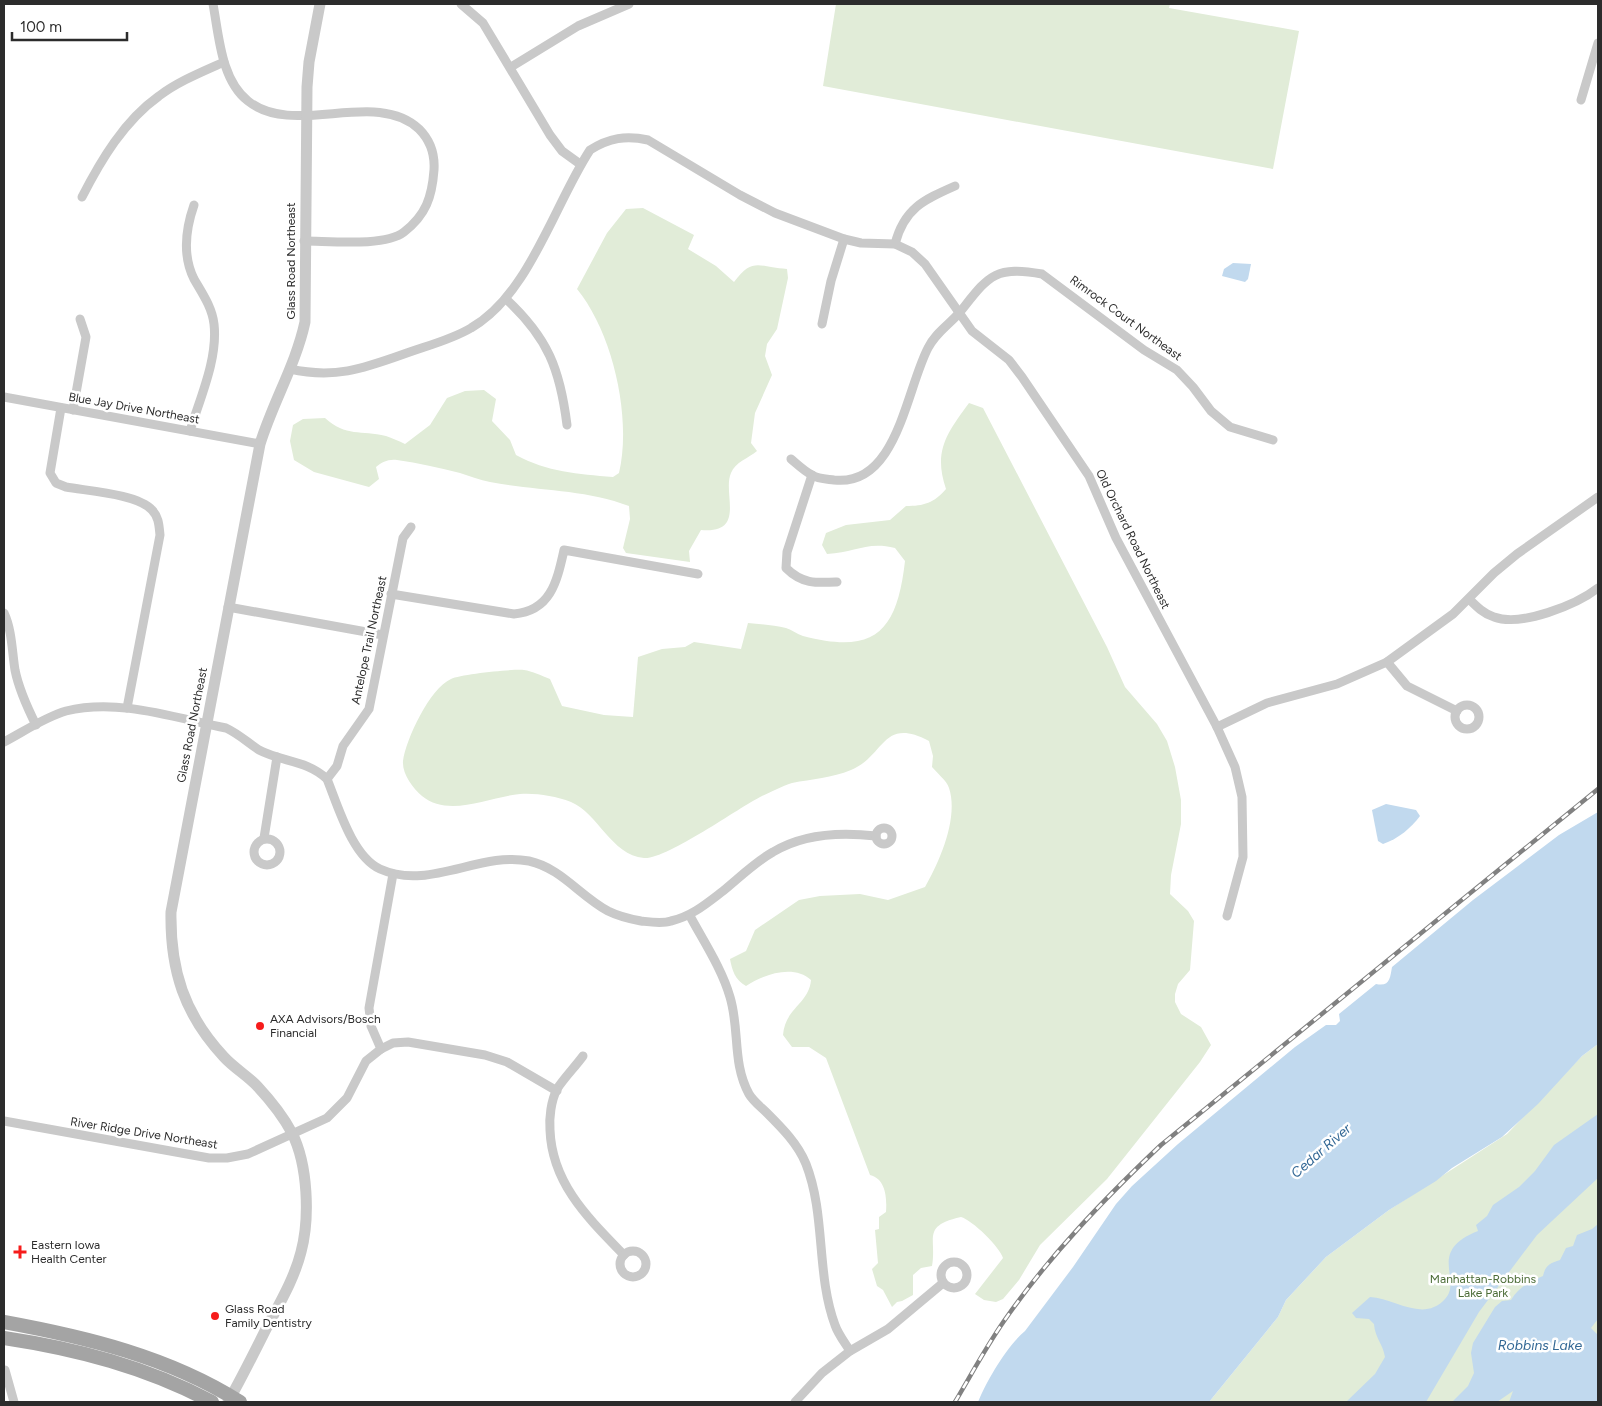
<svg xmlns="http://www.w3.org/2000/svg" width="1602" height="1406" font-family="Figtree,sans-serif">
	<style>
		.green { fill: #e1ecd8 }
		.water { fill: #c1d9ee }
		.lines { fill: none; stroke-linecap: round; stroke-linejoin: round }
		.minor { stroke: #c9c9c9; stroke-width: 9 }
		.tertiary { stroke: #c9c9c9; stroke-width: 11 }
		.primary { stroke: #a4a4a4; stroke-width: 14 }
		.rail-casing { stroke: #818181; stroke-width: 4.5 }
		.rail { stroke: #fff; stroke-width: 2.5; stroke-dasharray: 8; stroke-linecap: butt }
		.poi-dot { fill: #f61c1b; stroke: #fff; stroke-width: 2 }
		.labels { text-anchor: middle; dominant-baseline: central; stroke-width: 5; stroke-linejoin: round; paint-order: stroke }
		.street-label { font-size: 12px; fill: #2c2c2c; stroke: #fff }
		.poi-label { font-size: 12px; fill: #2c2c2c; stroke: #fff; text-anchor: start }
		.park-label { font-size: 12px; fill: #4b6c36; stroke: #fff }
		.water-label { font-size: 14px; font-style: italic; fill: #336895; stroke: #fff }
	</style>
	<rect width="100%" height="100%" fill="#fff"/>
	<g class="green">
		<polygon points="836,4 1170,4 1169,8 1299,31 1273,169 823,86"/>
		<path d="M643 208 694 235 688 249 716 266 734 282C753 257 758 267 787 269L788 278 777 329 767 344 765 356 772 375 755 413 751 443 757 451C749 458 735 462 731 473 722 493 747 534 701 530L689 551 690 562 626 553 623 548 630 519 629 506C584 489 536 491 490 482 480 480 470 476 460 473 440 468 418 463 397 460 388 459 382 462 376 467L379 479 369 487 314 472 294 460 290 441 293 425 303 419 325 418C346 437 361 430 386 436 392 438 399 441 405 444L430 425 447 398 465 391 484 390 496 399 492 421 510 440 516 455C547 472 578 474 613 477L619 473C632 418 613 333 577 289L607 233 626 209Z"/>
		<path d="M969 403 983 408 1107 647 1125 687 1157 724 1167 741 1175 767 1181 800V824L1171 875 1170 894 1188 911 1194 921 1190 970 1178 984 1175 994V1002L1181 1014 1201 1027 1211 1045 1200 1062 1107 1179 1040 1245 1019 1280 1003 1299 996 1302 984 1300 975 1294 1003 1258C1000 1247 972 1220 961 1217 921 1226 937 1238 932 1266L921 1268 913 1275V1295L902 1301 897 1302 892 1307 883 1290 877 1286 872 1269 878 1263 875 1230 879 1229V1217L886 1212C887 1198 886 1179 870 1175L826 1058 809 1047H792L783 1035C785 1008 809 1004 811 980 794 964 764 974 746 986 735 980 732 970 730 959L746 951 755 930 799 900 820 896 860 894 888 900 925 887C939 863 959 818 949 788 947 781 937 773 932 767L933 756 929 741C882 716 885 756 851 770 832 778 812 779 792 783 782 786 771 792 762 796 738 808 666 860 644 858 611 855 598 813 571 802 555 796 537 793 520 794 489 797 449 818 422 796 413 788 402 774 403 761 406 739 430 688 451 679 461 674 512 669 524 670 532 671 542 676 550 679L562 706 604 715 633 717 638 657 662 649 685 647 694 642 741 649 748 623C760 624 774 625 786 628 792 630 797 634 803 636 876 655 897 631 905 561L895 548C866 541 855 553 827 554L822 545 826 533 846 525 890 520 906 506C924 506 934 503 946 489 933 451 947 433 969 403Z"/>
		<polygon points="1598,1044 1598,1402 1209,1402 1278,1317 1286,1300 1326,1257 1389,1210 1507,1134 1582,1056"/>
	</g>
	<g class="water">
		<polygon points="1233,263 1251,264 1248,279 1245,282 1222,276 1224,269"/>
		<path d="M1386 804 1416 810 1420 816C1411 828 1398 839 1383 844L1378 841 1372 810Z"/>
		<path d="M1598 812V1044L1582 1056 1538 1104 1502 1137 1452 1168 1436 1181 1389 1210 1326 1257 1286 1300 1278 1317 1209 1402H978C987 1380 1007 1346 1025 1331L1073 1267 1116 1204 1132 1186 1178 1144 1295 1047 1326 1025H1336L1340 1021 1339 1014 1376 984C1390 987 1390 978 1392 967L1473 900 1559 835Z"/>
		<path d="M1598 1114V1178L1537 1235 1479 1312 1426 1402H1346L1375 1374 1385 1357C1383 1344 1375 1338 1374 1324L1369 1319 1356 1318 1352 1313 1370 1297C1395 1298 1423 1323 1445 1299 1463 1280 1426 1251 1478 1231L1476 1225 1487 1216 1493 1205 1519 1187 1535 1171 1554 1145Z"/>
		<path d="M1598 1224V1319L1591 1328 1598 1335V1402H1509L1513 1391 1497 1402H1452L1468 1386 1474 1373 1471 1353 1473 1343 1495 1307 1502 1301 1511 1300C1519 1287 1529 1282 1543 1276 1545 1266 1550 1263 1560 1260L1566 1248 1573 1246 1577 1235 1592 1229Z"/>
	</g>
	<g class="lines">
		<g class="minor">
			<path d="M213 4C219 36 221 80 248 101 294 138 376 88 419 129 430 140 435 154 434 170 432 197 426 215 404 232 385 247 329 241 304 241"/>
			<polyline points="461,4 483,23 550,135 562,151 580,164"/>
			<polyline points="511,67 578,26 629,4"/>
			<polyline points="1581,100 1598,43"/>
			<path d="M82 197C101 160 124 121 159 96 179 81 202 72 224 62"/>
			<path d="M895 244C904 209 923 200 955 186"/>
			<path d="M506 299C548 338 560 369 567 425"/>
			<polyline points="822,324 831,281 844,239"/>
			<path d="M290 369C334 379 362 369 404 354 426 346 451 340 471 328 529 295 554 205 590 150 609 138 626 135 648 140L740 195 775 213 844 239 861 243 895 244 912 252 925 264 972 331 1009 360 1022 377 1089 476 1116 538 1217 727 1235 767 1242 797 1243 857 1227 916"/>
			<polyline points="4,397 260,444"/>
			<path d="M61 408 50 473 56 483 66 487C87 491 138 494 152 510 159 517 159 526 160 535L127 708"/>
			<polyline points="73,410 86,337 80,319"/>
			<path d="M190 431C200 398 218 359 214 324 212 307 202 293 194 279 182 255 186 228 194 205"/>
			<path d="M791 459C797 464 804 471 812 475 818 479 827 479 834 480 897 487 906 390 928 348 936 332 949 325 960 312 988 277 994 265 1042 274L1144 350 1177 370 1193 387 1211 411 1230 427 1273 440"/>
			<path d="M812 475 787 552 786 568C802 584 816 583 837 582"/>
			<path d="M391 594 514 614C551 611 557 581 564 550L698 574"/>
			<path d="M1469 599C1477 607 1484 614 1494 617 1521 627 1576 605 1598 588"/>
			<polyline points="228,607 383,635"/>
			<path d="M4 613C12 630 12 651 15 670 19 690 27 707 36 725"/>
			<polyline points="1387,662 1407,686 1457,711"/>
			<circle cx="1467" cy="717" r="12"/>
			<polyline points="1217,727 1267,703 1337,684 1387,662 1453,614 1494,573 1517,554 1598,497"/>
			<path d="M4 742C23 732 45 717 66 711 119 698 175 718 226 728 239 734 248 743 259 750 282 762 307 760 327 779 338 806 352 856 380 869 429 891 480 851 529 861 561 868 580 896 608 911 618 916 630 919 641 921 650 922 662 924 671 921 692 916 706 904 723 891 739 878 755 862 773 852 804 833 842 832 876 836"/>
			<polyline points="327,779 337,766 343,746 369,709 403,538 411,527"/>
			<circle cx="884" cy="836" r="8"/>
			<polyline points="264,838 277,757"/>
			<circle cx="267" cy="852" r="13"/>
			<path d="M690 916C704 942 722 969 730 997 740 1030 732 1063 749 1094 753 1101 761 1107 767 1113 782 1128 798 1144 806 1164 826 1215 816 1274 835 1325 838 1334 845 1343 850 1351"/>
			<polyline points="381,1049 371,1026 369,1008 393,874"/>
			<path d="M583 1056C575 1067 564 1078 557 1089 551 1101 549 1118 550 1130 552 1184 589 1219 624 1255"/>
			<polyline points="4,1121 209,1158 227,1158 248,1154 327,1118 347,1098 366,1061 381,1049 393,1043 408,1042 485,1055 507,1062 557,1091"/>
			<circle cx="633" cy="1264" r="13"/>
			<circle cx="954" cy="1275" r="13"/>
			<polyline points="5,1370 14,1402"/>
			<polyline points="795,1402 822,1373 850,1351 888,1329 943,1283"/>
		</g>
		<path class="tertiary" d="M228 1402C241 1379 253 1355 265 1331 278 1306 294 1280 301 1252 310 1218 308 1165 292 1133 283 1116 271 1101 258 1087 248 1076 234 1068 224 1057 184 1014 170 970 171 912L260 444C273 402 296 364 305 322L307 87 309 62 320 4"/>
		<g class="primary">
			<path d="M4 1322C86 1337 169 1357 240 1402"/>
			<path d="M4 1338C77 1349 146 1367 212 1402"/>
		</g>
		<defs>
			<path id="rail" d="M955 1402C971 1375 986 1347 1004 1321 1049 1256 1104 1199 1161 1145L1598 789"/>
		</defs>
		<use href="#rail" class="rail-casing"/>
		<use href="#rail" class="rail"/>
	</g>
	<g class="poi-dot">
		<circle cx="260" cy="1026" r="5"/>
		<path d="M17.5 1244.5h5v5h5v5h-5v5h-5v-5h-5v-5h5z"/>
		<circle cx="215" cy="1316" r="5"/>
	</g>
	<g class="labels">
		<g class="street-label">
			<text transform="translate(291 261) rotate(-90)">Glass Road Northeast</text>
			<text transform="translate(1126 318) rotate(36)">Rimrock Court Northeast</text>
			<text transform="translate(134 408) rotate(10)">Blue Jay Drive Northeast</text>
			<text transform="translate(1133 539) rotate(64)">Old Orchard Road Northeast</text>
			<text transform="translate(369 640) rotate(-78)">Antelope Trail Northeast</text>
			<text transform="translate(192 725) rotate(-79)">Glass Road Northeast</text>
			<text transform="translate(144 1133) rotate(9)">River Ridge Drive Northeast</text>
		</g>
		<g class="poi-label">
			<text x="270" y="1019">AXA Advisors/Bosch<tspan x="270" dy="14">Financial</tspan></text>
			<text x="31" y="1245">Eastern Iowa<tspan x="31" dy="14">Health Center</tspan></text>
			<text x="225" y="1309">Glass Road<tspan x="225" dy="14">Family Dentistry</tspan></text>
		</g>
		<g class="park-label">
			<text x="1483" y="1279">Manhattan-Robbins<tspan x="1483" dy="14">Lake Park</tspan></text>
		</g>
		<g class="water-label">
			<text transform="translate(1321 1151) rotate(-41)">Cedar River</text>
			<text x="1540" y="1345">Robbins Lake</text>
		</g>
	</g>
	<rect width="1602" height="1406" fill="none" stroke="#2c2c2c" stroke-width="10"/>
	<path d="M12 32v8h115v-8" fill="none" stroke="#2c2c2c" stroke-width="2.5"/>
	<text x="20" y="32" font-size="15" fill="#2c2c2c" stroke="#ffffff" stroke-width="4" paint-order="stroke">100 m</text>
</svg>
